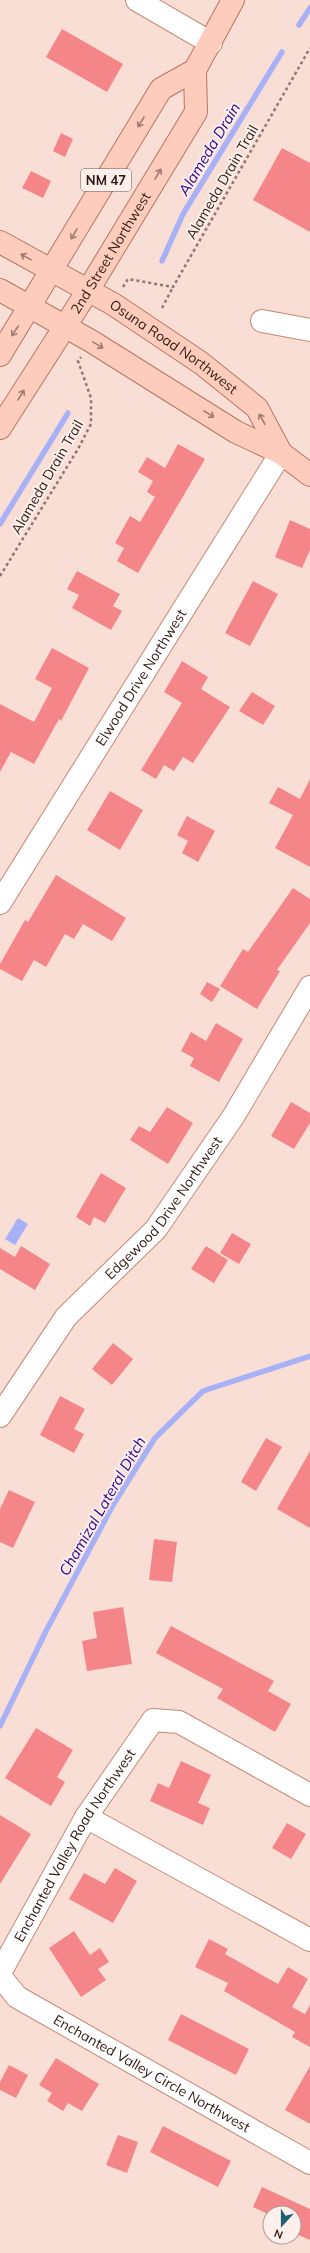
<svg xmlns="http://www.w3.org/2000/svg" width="310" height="2253" font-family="Mulish,sans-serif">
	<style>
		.water { fill: #a8b0f6 }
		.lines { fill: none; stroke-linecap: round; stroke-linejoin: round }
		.stream { stroke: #a8b0f6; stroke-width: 5.5 }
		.building { fill: #f48689 }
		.minor-casing { stroke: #c68975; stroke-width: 24 }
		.major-casing { stroke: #b57763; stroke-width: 24 }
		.path { stroke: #8f766e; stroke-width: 2.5; stroke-dasharray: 3 3; stroke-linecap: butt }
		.minor { stroke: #fff; stroke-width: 22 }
		.major { stroke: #feccbc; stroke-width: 22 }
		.oneway { stroke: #a17b6f }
		.labels { text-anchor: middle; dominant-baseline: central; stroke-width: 4; stroke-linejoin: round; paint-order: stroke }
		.shield { fill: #fdefeb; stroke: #6d5852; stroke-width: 1 }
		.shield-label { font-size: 13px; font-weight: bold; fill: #2f1810 }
		.street-label { font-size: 14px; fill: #2f1810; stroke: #fdefeb }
		.water-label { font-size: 15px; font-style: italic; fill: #2b0093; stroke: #fdefeb }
	</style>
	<rect width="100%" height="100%" fill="#f9ded6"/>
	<polygon class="water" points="18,1218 28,1224 15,1245 5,1239"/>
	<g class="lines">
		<g class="stream">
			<polyline points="299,25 310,8"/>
			<polyline points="162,261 183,214 282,52"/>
			<polyline points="0,524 68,413"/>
			<polyline points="0,1726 46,1631 113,1505 155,1438 203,1391 310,1356"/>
		</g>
	</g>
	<g class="building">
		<polygon points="62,29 123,64 107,92 46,57"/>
		<polygon points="61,133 73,139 65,157 53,151"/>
		<polygon points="282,148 310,163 310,232 253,200"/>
		<polygon points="31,171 51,181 43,198 22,188"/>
		<polygon points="178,444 205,459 138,573 117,561 124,548 115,543 130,516 140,522 155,497 147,492 153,481 138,472 147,457 165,468"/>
		<polygon points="290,520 310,529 310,550 302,568 275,557"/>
		<polygon points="77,571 120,594 113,606 122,611 111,630 72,608 79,595 67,589"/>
		<polygon points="253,581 278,594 250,646 225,633"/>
		<polygon points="52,648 89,668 61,721 59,719 34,764 11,752 0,772 0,704 34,722 52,688 35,679"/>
		<polygon points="182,661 208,677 201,689 230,707 193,763 183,757 174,771 164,765 156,779 141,770 182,703 164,692"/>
		<polygon points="252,692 275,706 263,725 239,711"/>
		<polygon points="310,779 310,867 275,848 293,815 269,803 278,787 300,799"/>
		<polygon points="110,791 143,810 120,850 87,830"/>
		<polygon points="187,816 215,831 198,862 182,853 188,841 177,835"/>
		<polygon points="56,875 126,918 112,941 83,924 74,939 65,934 46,967 34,960 22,981 0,969 0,964 25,920 28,922"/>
		<polygon points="293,888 310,899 310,923 277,970 280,971 257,1009 220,986 243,949 248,952"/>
		<polygon points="207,982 220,989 212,1002 200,994"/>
		<polygon points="216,1023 243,1039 219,1082 190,1066 194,1058 181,1051 191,1032 206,1041"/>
		<polygon points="291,1102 310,1113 310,1123 294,1149 271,1136"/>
		<polygon points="167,1107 193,1123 168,1164 130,1140 139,1126 150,1132"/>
		<polygon points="101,1173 126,1188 105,1223 94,1217 90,1226 76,1217"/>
		<polygon points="232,1233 251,1244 239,1264 220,1253"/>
		<polygon points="21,1246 50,1264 35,1290 0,1269 0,1248 15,1257"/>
		<polygon points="206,1246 228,1260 214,1283 191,1269"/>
		<polygon points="113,1343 133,1359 112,1385 92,1369"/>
		<polygon points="60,1396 85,1409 74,1429 84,1434 74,1453 40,1435"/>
		<polygon points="266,1438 282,1447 256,1491 241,1482"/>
		<polygon points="310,1451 310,1528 277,1509"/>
		<polygon points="9,1490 35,1502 13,1548 0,1542 0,1509"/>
		<polygon points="154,1539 177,1542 172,1582 149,1580"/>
		<polygon points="123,1607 132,1664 87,1671 82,1641 97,1638 93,1612"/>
		<polygon points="171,1626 274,1681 268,1691 291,1704 275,1732 217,1698 223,1689 156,1653"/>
		<polygon points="36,1728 73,1750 57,1777 65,1782 51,1806 5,1778"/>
		<polygon points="181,1761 211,1775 198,1803 210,1808 203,1825 150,1801 158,1783 169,1788"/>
		<polygon points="0,1815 31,1834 0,1884"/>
		<polygon points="287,1823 306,1834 291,1859 272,1848"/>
		<polygon points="115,1868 137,1881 113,1923 69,1899 84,1873 105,1884"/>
		<polygon points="74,1931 90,1955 100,1948 109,1962 98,1969 106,1980 81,1997 49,1948"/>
		<polygon points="209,1939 228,1949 225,1954 278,1984 288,1967 308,1979 292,2007 305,2014 310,2005 310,2047 292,2037 295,2032 224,1991 228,1983 195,1967"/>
		<polygon points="181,2014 249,2049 236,2075 168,2040"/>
		<polygon points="56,2058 99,2084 82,2111 68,2103 63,2111 47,2101 52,2093 39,2085"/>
		<polygon points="9,2065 28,2075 16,2098 0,2090 0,2082"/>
		<polygon points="310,2066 310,2124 285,2110"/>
		<polygon points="163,2126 231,2161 218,2187 150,2152"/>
		<polygon points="118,2135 138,2142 127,2173 106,2165"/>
		<polygon points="262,2187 310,2209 310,2240 294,2233 294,2213 270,2213 270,2215 253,2207"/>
	</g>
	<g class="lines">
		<defs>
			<g id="minor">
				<polyline points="137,0 211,43"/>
				<polyline points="262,321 310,330"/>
				<path id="s1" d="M0 903 281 453"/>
				<path id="s2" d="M0 1416 66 1317 156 1229 233 1117 310 987"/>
				<polyline points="86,1817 310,1940"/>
				<path id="s3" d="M0 1973 86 1817 153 1720 179 1722 310 1795"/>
				<path id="s4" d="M0 1976 17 1997 310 2163"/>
			</g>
			<g id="major">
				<path id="s5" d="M0 242 113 304 201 363 257 408 281 453"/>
				<polyline points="0,290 91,341 236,432 281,453 310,475"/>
				<polyline points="0,355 161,89 195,70"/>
				<path id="s6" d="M0 428 87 292 196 112 195 70 233 0"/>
			</g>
		</defs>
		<use href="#minor" class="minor-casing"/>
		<use href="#major" class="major-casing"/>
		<g class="path">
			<polyline points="123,287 128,279 173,287 310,48"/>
			<polyline points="162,308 173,287"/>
			<polyline points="0,576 78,449 91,424 91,398 78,361 81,357"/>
		</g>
		<use href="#minor" class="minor"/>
		<use href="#major" class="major"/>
	</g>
	<defs><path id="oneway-shaft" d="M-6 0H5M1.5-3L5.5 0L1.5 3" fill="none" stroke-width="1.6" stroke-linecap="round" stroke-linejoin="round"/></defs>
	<g class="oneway">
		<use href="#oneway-shaft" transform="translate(141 122) rotate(121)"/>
		<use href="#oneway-shaft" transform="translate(158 174) rotate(-59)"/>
		<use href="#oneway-shaft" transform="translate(74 234) rotate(121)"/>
		<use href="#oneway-shaft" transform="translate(26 257) rotate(-151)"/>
		<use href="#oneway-shaft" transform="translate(15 331) rotate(123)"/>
		<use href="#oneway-shaft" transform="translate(98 345) rotate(31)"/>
		<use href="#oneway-shaft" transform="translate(21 395) rotate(-58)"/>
		<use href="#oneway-shaft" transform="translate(209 414) rotate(32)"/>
		<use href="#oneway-shaft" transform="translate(262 419) rotate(-119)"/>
	</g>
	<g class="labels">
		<rect class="shield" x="81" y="169" width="50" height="22" rx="3"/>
		<g class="shield-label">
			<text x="106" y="180">NM 47</text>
		</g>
		<g class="street-label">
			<text transform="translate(222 182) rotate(-60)">Alameda Drain Trail</text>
			<text stroke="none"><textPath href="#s6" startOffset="207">2nd Street Northwest</textPath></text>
			<text stroke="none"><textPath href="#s5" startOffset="203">Osuna Road Northwest</textPath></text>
			<text transform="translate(47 477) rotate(-60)">Alameda Drain Trail</text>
			<text stroke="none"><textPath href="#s1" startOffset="266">Elwood Drive Northwest</textPath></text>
			<text stroke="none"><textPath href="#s2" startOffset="266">Edgewood Drive Northwest</textPath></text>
			<text stroke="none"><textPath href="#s3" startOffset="148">Enchanted Valley Road Northwest</textPath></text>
			<text stroke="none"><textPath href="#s4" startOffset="182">Enchanted Valley Circle Northwest</textPath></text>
		</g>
		<g class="water-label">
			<text transform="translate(209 149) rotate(-59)">Alameda Drain</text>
			<text transform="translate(102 1506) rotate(-60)">Chamizal Lateral Ditch</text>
		</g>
	</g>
	<g transform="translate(282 2225) rotate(201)"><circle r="19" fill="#fdefeb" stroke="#ab9993"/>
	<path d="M0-3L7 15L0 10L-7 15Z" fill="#1c6173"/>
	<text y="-6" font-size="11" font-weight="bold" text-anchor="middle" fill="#2f1810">N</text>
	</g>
</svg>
